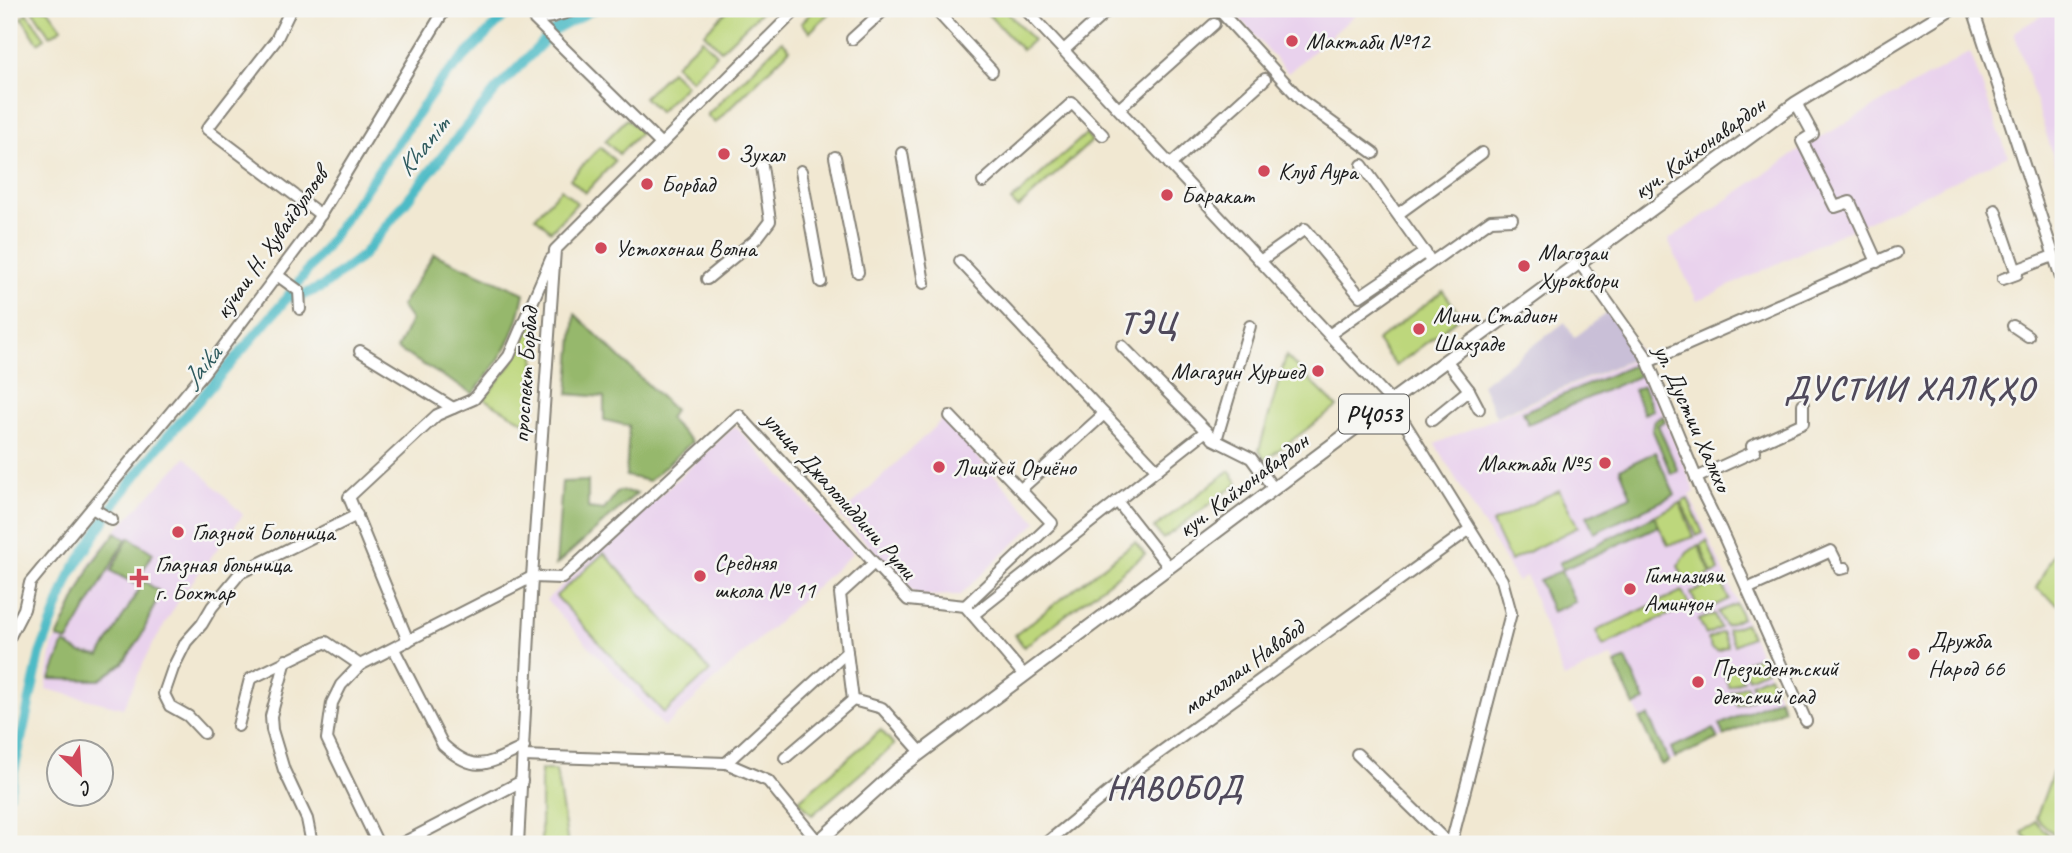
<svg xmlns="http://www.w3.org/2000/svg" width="2072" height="853" font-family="Caveat,sans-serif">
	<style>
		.built { fill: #e9d2ed }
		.industrial { fill: #c9bfd7 }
		.green { fill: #bdd77c; stroke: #6c7a4c; stroke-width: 2 }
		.forest { fill: #96b86c; stroke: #596a44; stroke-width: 2 }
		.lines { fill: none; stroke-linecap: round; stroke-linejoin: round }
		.canal { stroke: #4dbbc6; stroke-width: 10 }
		.minor-casing { stroke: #868277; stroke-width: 14 }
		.major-casing { stroke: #868277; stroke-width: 16 }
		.minor { stroke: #fff; stroke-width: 10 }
		.major { stroke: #fff; stroke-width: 12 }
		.poi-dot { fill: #d1495b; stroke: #f6f6f2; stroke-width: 2.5 }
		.labels { text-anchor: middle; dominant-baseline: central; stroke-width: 5; stroke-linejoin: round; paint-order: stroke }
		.shield { fill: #f6f6f2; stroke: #5d5d5c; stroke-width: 2 }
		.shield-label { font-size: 23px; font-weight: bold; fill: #1c1c1c }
		.poi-label { font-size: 24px; fill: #1c1c1c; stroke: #f6f6f2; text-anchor: start }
		.street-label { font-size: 24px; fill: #1c1c1c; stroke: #f6f6f2 }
		.water-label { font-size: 26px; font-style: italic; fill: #305c60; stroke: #f6f6f2 }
		.district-label { font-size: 32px; font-weight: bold; letter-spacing: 2px; fill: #4f495b; stroke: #f6f6f2 }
	</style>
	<rect width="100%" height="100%" fill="#f6f6f2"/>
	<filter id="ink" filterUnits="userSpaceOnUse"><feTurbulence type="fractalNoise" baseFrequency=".0143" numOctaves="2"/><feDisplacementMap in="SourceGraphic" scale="14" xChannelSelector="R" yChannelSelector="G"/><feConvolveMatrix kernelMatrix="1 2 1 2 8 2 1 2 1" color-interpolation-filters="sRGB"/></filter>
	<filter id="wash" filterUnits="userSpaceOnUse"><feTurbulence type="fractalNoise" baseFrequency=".00686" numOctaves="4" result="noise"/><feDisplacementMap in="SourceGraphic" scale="28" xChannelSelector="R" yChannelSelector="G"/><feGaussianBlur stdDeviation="1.57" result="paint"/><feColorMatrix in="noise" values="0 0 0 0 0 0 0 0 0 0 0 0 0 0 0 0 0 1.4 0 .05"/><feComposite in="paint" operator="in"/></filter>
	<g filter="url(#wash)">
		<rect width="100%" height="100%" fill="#f1e8d2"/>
		<g class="built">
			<polygon points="1231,9 1362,9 1288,73"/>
			<polygon points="2053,9 2063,9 2063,187 2014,32"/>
			<polygon points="1970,52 2008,156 1697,301 1668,240 1804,147"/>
			<polygon points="1640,357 1695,492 1690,495 1784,709 1661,765 1612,656 1564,678 1526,576 1517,581 1435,444"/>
			<polygon points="943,419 1037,522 960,595 918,596 840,516"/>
			<polygon points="735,426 853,553 664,727 546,600"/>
			<polygon points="186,457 243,515 182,595 150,649 123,708 46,689 52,647 91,561 116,530"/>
		</g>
		<polygon class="industrial" points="1609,311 1642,355 1496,416 1482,384 1565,322 1574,338"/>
		<g class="green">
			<polygon points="32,9 48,9 62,28 50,36"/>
			<polygon points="729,9 764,9 721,50 704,33"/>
			<polygon points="815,9 833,9 810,32 801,23"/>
			<polygon points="983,9 1004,9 1033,40 1022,50"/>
			<polygon points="27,13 45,38 38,43 22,18"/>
			<polygon points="702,39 717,54 691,80 675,65"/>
			<polygon points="782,41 790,49 715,123 707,115"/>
			<polygon points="671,71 686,85 659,112 644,97"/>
			<polygon points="627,119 641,132 619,154 605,141"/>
			<polygon points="1086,134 1092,141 1018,208 1011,201"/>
			<polygon points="600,147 615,161 585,193 570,179"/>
			<polygon points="561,189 577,203 551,231 535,217"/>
			<polygon points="1443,291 1461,316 1396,366 1377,341"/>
			<polygon points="539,303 530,425 484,399 513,362"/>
			<polygon points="1286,356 1337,407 1265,460 1259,450"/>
			<polygon points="1229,471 1238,483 1163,539 1154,528"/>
			<polygon points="1559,490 1578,527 1510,561 1492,523"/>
			<polygon points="1688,499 1703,533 1697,536 1681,502"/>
			<polygon points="1680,503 1694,537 1668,545 1654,516"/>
			<polygon points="1707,541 1719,571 1712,574 1700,545"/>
			<polygon points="2063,541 2063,608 2036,588 2060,542"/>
			<polygon points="1135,542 1145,554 1024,647 1015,635"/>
			<polygon points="1698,545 1711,574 1687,585 1678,566 1687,553"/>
			<polygon points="604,553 710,671 664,713 556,596"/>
			<polygon points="1720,580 1729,599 1700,613 1691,593"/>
			<polygon points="1682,591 1689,605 1603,646 1596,631"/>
			<polygon points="1736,604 1742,618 1725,626 1718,612"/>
			<polygon points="1714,614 1720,628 1706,635 1699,620"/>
			<polygon points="1745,623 1751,637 1734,645 1727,630"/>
			<polygon points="1722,632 1728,646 1718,651 1712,649 1708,639"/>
			<polygon points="1760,656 1766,670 1748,678 1742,664"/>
			<polygon points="1737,667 1743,680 1729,687 1725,677 1727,671"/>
			<polygon points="1769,675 1775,689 1757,697 1751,683"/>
			<polygon points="1746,685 1752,699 1737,706 1731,692"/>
			<polygon points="881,730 894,745 812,815 799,800"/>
			<polygon points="541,770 556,770 568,844 541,844"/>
			<polygon points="2053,772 2063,778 2063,842 2036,818"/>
			<polygon points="2035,821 2053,839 2048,844 2033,844 2022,833"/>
		</g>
		<g class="forest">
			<path d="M434 254 524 293C516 340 501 358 473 394L397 349 411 320 401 306Z"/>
			<polygon points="575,314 674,410 669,419 692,442 649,481 626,476 629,426 604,420 604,397 568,394"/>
			<polygon points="1636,364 1641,375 1528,424 1523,412"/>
			<polygon points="1643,386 1653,410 1644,414 1634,390"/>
			<polygon points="1663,416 1665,421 1658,425 1678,471 1671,474 1652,429 1654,421"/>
			<polygon points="1655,452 1675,495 1594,533 1587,516 1631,496 1620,469"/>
			<polygon points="588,481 588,508 604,510 618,491 637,493 556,565 562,482"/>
			<polygon points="1654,516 1659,526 1562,570 1559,563"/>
			<polygon points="116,532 126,539 68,641 57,638 92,563"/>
			<polygon points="129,537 153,553 135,584 111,571"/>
			<polygon points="1561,571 1575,602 1552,612 1539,580"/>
			<polygon points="144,581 160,592 141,637 123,663 100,680 50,679 64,643 81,653 100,656"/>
			<polygon points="1626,659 1645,701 1634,706 1615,664"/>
			<polygon points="1779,698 1784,709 1724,736 1719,725"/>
			<polygon points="1648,716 1669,761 1661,765 1640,719"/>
			<polygon points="1713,729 1718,739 1675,758 1671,748"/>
		</g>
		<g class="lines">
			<g class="canal">
				<polyline points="295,298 322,287 363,255 495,91 555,30 594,9"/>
				<polyline points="9,794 40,654 70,575 117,500 156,450 282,304 324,249 439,83 511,9"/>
			</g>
		</g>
	</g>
	<g filter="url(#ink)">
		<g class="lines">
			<defs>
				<g id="minor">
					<polyline points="291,9 276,40 207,129 321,215"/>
					<polyline points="579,9 552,17 534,19 661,144"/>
					<polyline points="935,9 992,71"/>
					<polyline points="1025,9 1391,401 1502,580 1511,613 1451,844"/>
					<polyline points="1218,9 1302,101 1374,153"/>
					<polyline points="1973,9 2063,284"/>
					<polyline points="852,39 885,9"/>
					<polyline points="1064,50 1109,9"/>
					<polyline points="1796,103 1813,134 1802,141 1835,207 1850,202 1877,262"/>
					<polyline points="1119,109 1214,24"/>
					<polyline points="902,153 924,283"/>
					<polyline points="835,157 858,272"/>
					<polyline points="1170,165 1265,79"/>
					<polyline points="1362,165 1428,257"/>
					<polyline points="801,171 821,282"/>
					<polyline points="983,182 1072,103 1103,135"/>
					<polyline points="1995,210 2017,274 2003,279"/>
					<polyline points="1398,214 1482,153"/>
					<polyline points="960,261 1157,470"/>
					<polyline points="1260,261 1305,229 1360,296 1425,252"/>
					<polyline points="1579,262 1645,355 1703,494 1721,530 1806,721"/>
					<polyline points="2016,270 2053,256"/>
					<polyline points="277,275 299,291 300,309"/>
					<polyline points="707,279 757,238 770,221 762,166"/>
					<polyline points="2013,326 2028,336"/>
					<polyline points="1329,335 1491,220 1512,219"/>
					<polyline points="1122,346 1206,431"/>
					<polyline points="360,351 453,408"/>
					<polyline points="1446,360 1469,390 1479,409"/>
					<polyline points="1648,362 1896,253"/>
					<polyline points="950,416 1052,523 965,606"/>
					<polyline points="1432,420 1469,390"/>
					<polyline points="1216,440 1250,326"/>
					<polyline points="1752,446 1803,423 1803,404"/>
					<polyline points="1696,478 1755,451"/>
					<polyline points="1021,489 1104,414"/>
					<polyline points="1117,501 1169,567"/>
					<polyline points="92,508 112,520"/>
					<polyline points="1747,589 1831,551 1840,569 1845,568"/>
					<polyline points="973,615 1206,431 1213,439 1251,458 1274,489"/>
					<polyline points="9,638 24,609 30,583 205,371 313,227 445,9"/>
					<polyline points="408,641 349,497 437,415 474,399 509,356 551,259"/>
					<path d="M394 649 443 745C476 775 487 764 524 747"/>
					<polyline points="286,660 271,716 272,730 284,770 307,819 312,844"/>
					<polyline points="853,700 882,708 921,752"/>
					<polyline points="238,726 250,679 326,642 360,665"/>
					<polyline points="204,733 188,716 170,706 164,694 173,668 186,642 202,624 212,607 240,573 357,515"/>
					<polyline points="1357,754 1449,844"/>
					<polyline points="523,756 726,763 847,652 840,594 874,563"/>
					<polyline points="785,758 853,700 847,652"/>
					<polyline points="726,763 768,781 818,842"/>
					<polyline points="378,844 327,739 332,703 341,685 360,665 532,577 562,578 739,415 908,600 965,606 1024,675"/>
					<polyline points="401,844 522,781"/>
					<polyline points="518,844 532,577 555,250 797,9"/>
					<polyline points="1045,844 1133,772 1470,529"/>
				</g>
				<polyline id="major" points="816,844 899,769 1391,401 1796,103 1950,9"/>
			</defs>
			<use href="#minor" class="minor-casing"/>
			<use href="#major" class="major-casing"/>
			<use href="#minor" class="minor"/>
			<use href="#major" class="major"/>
		</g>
	</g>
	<g class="poi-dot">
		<circle cx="1292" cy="41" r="7"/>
		<circle cx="724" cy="154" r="7"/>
		<circle cx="1264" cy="171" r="7"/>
		<circle cx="647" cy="184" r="7"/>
		<circle cx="1167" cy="195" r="7"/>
		<circle cx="601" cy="248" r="7"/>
		<circle cx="1524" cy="266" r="7"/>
		<circle cx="1419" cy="329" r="7"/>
		<circle cx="1318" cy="371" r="7"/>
		<circle cx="1605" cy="463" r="7"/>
		<circle cx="939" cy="467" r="7"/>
		<circle cx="178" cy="532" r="7"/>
		<circle cx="700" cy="576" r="7"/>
		<path d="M135.5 567.5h7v7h7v7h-7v7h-7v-7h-7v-7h7z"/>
		<circle cx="1630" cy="589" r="7"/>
		<circle cx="1914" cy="654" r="7"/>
		<circle cx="1698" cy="682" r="7"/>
	</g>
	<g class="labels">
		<rect class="shield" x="1339" y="394.5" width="70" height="39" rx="5"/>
		<g class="shield-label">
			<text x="1374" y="414">РҶ053</text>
		</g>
		<g class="poi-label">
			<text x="1306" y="41">Мактаби №12</text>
			<text x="738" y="154">Зухал</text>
			<text x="1278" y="171">Клуб Аура</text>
			<text x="661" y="184">Борбад</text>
			<text x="1181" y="195">Баракат</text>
			<text x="615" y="248">Устохонаи Волна</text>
			<text x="1538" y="252">Магозаи<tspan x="1538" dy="28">Хуроквори</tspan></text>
			<text x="1433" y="315">Мини Стадион<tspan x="1433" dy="28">Шахзаде</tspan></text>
			<text x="1304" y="371" text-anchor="end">Магазин Хуршед</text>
			<text x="1591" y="463" text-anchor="end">Мактаби №5</text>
			<text x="953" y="467">Лицйей Ориёно</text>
			<text x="192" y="532">Глазной Больница</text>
			<text x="714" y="562">Средняя<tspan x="714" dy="28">школа № 11</tspan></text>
			<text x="155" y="564">Глазная больница<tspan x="155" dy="28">г. Бохтар</tspan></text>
			<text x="1644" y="575">Гимназияи<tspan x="1644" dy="28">Аминҷон</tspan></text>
			<text x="1928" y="640">Дружба<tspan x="1928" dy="28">Народ 66</tspan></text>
			<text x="1712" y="668">Президентский<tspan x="1712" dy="28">детский сад</tspan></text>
		</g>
		<g class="street-label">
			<text transform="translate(1699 148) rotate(-36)">куч. Кайхонавардон</text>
			<text transform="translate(271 243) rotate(-55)">кӯчаи Н. Ҳувайдуллоев</text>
			<text transform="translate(525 375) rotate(-86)">проспект Борбад</text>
			<text transform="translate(1693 418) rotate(66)">ул. Дустии Халкхо</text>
			<text transform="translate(1243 485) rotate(-37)">куч. Кайхонавардон</text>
			<text transform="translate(840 495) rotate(48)">улица Джалолиддини Руми</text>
			<text transform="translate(1243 667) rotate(-36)">махаллаи Навобод</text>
		</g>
		<g class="water-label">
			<text transform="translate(423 146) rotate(-51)">Khanim</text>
			<text transform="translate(202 366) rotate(-50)">Jaika</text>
		</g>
		<g class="district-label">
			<text x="1149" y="322">ТЭЦ</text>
			<text x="1910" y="388">ДУСТИИ ХАЛҚҲО</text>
			<text x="1175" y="787">НАВОБОД</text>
		</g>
	</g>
	<rect width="2072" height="853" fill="none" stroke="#f6f6f2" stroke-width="35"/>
	<g transform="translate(80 773) rotate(155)"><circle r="33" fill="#f6f6f2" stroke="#9f9f9c" stroke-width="2"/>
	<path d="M0-5L12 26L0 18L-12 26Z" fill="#d1495b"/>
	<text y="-10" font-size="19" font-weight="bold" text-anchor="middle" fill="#1c1c1c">С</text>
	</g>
</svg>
